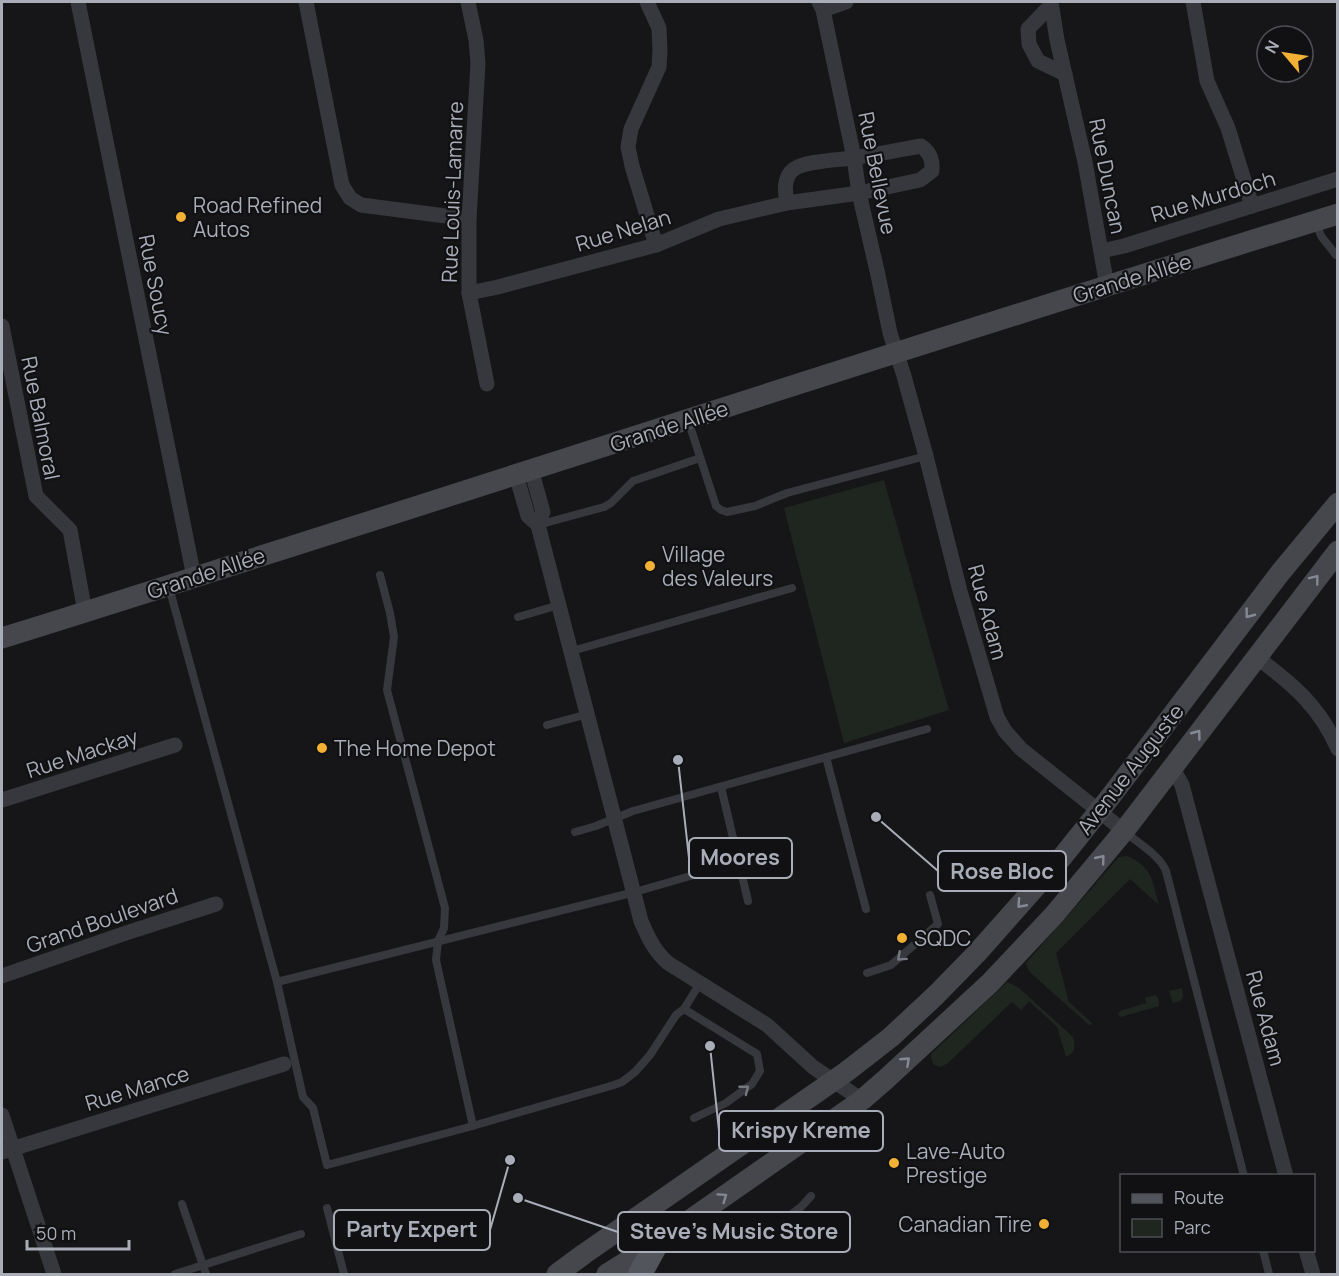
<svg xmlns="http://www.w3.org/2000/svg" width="1339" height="1276" font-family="Manrope,sans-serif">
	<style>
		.green { fill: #1e261f }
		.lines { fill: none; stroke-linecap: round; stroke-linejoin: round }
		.service { stroke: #37383d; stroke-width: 8 }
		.minor { stroke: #37383d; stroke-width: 15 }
		.secondary { stroke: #45474d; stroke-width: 21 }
		.primary { stroke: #53555c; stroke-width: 24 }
		.oneway { stroke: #858993 }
		.oneway2 { stroke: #757881 }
		.poi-dot { fill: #f2b134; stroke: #111113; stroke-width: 2 }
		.labels { text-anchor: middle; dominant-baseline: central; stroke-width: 4.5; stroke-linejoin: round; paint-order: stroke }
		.street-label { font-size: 21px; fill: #a8adb8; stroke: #111113 }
		.poi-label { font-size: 21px; fill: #a8adb8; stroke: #111113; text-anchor: start }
		.leader { fill: none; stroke: #a8adb8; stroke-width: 2 }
		.callout-dot { fill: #a8adb8; stroke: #111113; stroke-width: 2 }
		.callout { fill: #111113; stroke: #a8adb8; stroke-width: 2 }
		.callout-label { font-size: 22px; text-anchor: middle; font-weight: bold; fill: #a8adb8 }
	</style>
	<rect width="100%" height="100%" fill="#161618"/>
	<g class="green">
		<polygon points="884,480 949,710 844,743 784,508"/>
		<path d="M1127 856C1152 866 1153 883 1159 905L1130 879 1056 953 1069 1002 1093 1024 1089 1025 1033 975 1029 971 1026 963 1119 857Z"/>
		<path d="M1007 982 1018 987 1073 1037C1075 1046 1076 1053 1066 1057L1057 1027 1029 1001 1021 1010 1012 1002 948 1063 941 1067 934 1065 932 1061 931 1054Z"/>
		<polygon points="1182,988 1183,997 1180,1001 1173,1003 1169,991"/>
		<polygon points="1155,995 1158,997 1159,1006 1121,1017 1118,1014 1120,1011 1146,1003 1145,998"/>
	</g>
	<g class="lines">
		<g class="service">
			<polyline points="1316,222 1321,236 1336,255 1338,255"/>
			<polyline points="688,420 716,506 721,510 727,512 755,506 787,493 926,456"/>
			<polyline points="538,525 604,507 611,503 633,481 700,458"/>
			<polyline points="380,575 390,613 394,637 387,690 445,908 444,928 438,941 436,960 473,1126"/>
			<polyline points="169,587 277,982 303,1097 313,1108 327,1165 469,1127 614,1085 622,1082 635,1072 650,1055 676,1015 684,1009 700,983"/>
			<polyline points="518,617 559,605"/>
			<polyline points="572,651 792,588"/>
			<polyline points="547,725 588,714"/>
			<polyline points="826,757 866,909"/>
			<polyline points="721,787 748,901"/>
			<polyline points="575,832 596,826 633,811 927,729"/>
			<path d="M1126 833C1139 843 1160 856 1166 871L1244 1176"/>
			<polyline points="867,973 891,965 938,924 930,895"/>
			<polyline points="277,982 635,892 739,862"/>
			<polyline points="684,1009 757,1054 760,1071 752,1084 726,1103 694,1118"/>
			<polyline points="182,1204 206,1274"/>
			<polyline points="327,1208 344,1274"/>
			<polyline points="771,1230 801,1207 811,1196"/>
			<polyline points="1263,1250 1269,1274"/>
			<polyline points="175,1274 301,1234"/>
		</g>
		<g class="minor">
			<polyline points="78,2 194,577"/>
			<polyline points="306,2 342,185 350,198 361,205 469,219"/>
			<polyline points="468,2 476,40 478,63 469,219 469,293 487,384"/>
			<polyline points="647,2 659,28 660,51 659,67 631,129 628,147 632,166 656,245"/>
			<polyline points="819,2 823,10 854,158 859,193 878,275 890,333 904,376 926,456 960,591 997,717 1005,731 1021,749 1124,831"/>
			<polyline points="1051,2 1057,40 1085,162 1107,286"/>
			<polyline points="1193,2 1207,81 1228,128 1252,206"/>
			<polyline points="1051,5 1028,29 1029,44 1038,61 1065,74"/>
			<polyline points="823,10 846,2"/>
			<polyline points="1101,251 1124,246 1338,179"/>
			<path d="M469 293 498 287 656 245 719 219 787 203C785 192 783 177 794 169 805 161 838 160 852 158 875 155 898 150 921 146 930 152 933 160 932 171L920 180 859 193 787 203"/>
			<polyline points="2,326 36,496 70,530 85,612"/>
			<path d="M531 469 543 512 538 525 641 921C648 937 654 951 668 963L767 1025 813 1067 862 1100"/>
			<polyline points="516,475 528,516 538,525"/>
			<path d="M1256 657C1292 683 1320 707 1338 749"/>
			<polyline points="1171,769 1177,776 1182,785 1286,1176"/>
			<polyline points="2,800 175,745"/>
			<polyline points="2,976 126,933 216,904"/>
			<polyline points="2,1115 54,1274"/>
			<polyline points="2,1152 284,1064"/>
			<polyline points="1306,1250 1313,1274"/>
		</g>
		<g class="secondary">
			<path d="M2 638C447 499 891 351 1338 214"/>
			<polyline points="557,1274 584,1254 846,1072 891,1037 936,995 977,953 1063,856 1111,796 1280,573 1338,503"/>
			<polyline points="607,1274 657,1243 862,1100 885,1080 990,983 1054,915 1124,831 1338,551"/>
		</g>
		<polyline class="primary" points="640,1274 657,1243"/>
	</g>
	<defs><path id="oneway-chevron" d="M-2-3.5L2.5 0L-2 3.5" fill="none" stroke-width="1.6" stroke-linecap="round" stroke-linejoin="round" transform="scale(1.5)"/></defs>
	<g class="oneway">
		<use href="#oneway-chevron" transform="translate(1315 579) rotate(-52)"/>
		<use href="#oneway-chevron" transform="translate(1249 614) rotate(127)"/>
		<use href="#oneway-chevron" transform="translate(1197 734) rotate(-53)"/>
		<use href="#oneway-chevron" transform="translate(1101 859) rotate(-51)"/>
		<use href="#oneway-chevron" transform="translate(1021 904) rotate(132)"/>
		<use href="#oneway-chevron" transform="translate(906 1061) rotate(-43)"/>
		<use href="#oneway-chevron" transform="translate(723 1197) rotate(-35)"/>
	</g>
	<g class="oneway2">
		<use href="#oneway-chevron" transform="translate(901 957) rotate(138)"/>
		<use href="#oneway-chevron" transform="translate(745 1089) rotate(-38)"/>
	</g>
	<g class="poi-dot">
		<circle cx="181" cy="217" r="6"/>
		<circle cx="650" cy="566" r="6"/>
		<circle cx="322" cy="748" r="6"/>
		<circle cx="902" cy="938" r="6"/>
		<circle cx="894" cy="1163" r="6"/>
		<circle cx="1044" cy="1224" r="6"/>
	</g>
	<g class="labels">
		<g class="street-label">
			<text transform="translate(878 173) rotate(79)">Rue Bellevue</text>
			<text transform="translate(1108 176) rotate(79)">Rue Duncan</text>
			<text transform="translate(452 192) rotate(-88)">Rue Louis-Lamarre</text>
			<text transform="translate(1213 196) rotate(-17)">Rue Murdoch</text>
			<text transform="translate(623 230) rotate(-17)">Rue Nelan</text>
			<text transform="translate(1132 278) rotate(-17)">Grande Allée</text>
			<text transform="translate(156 285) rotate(79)">Rue Soucy</text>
			<text transform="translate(41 418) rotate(79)">Rue Balmoral</text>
			<text transform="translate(669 426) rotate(-18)">Grande Allée</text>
			<text transform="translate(206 573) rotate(-18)">Grande Allée</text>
			<text transform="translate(988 612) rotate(75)">Rue Adam</text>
			<text transform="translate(82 753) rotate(-18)">Rue Mackay</text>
			<text transform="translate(1130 769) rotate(-52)">Avenue Auguste</text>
			<text transform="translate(102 920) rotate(-19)">Grand Boulevard</text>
			<text transform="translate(1266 1018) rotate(75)">Rue Adam</text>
			<text transform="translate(137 1088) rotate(-17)">Rue Mance</text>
		</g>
		<g class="poi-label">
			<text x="193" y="205">Road Refined<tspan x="193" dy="24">Autos</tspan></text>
			<text x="662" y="554">Village<tspan x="662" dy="24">des Valeurs</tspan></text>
			<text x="334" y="748">The Home Depot</text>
			<text x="914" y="938">SQDC</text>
			<text x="906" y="1151">Lave-Auto<tspan x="906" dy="24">Prestige</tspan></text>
			<text x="1032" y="1224" text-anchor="end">Canadian Tire</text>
		</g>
	</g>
	<path class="leader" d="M678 760L689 858M876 817L938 871M710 1046L719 1131M510 1160L490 1230M518 1198L618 1232"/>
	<g class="callout-dot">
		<circle cx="678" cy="760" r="6"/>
		<circle cx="876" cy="817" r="6"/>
		<circle cx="710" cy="1046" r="6"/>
		<circle cx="510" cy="1160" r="6"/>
		<circle cx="518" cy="1198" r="6"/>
	</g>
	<g class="callout">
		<rect x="689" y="838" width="103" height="40" rx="6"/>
		<rect x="938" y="851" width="128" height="40" rx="6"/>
		<rect x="719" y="1111" width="164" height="40" rx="6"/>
		<rect x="334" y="1210" width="156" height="40" rx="6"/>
		<rect x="618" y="1212" width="232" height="40" rx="6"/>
	</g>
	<g class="callout-label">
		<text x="740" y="865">Moores</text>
		<text x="1002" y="879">Rose Bloc</text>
		<text x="801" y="1138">Krispy Kreme</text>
		<text x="412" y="1237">Party Expert</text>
		<text x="734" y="1239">Steve's Music Store</text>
	</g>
	<rect width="1339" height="1276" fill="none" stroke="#a8adb8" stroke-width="6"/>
	<rect x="1120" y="1174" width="195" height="78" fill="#111113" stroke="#4d4f55" stroke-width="1.5"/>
	<rect x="1132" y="1194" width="30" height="9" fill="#53555c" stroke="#4d4f55" stroke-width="1.5"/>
	<text x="1174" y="1204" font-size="18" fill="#a8adb8">Route</text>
	<rect x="1132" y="1219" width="30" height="18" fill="#1e261f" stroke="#4d4f55" stroke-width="1.5"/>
	<text x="1174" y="1234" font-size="18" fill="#a8adb8">Parc</text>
	<g transform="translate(1285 54) rotate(299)"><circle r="28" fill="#111113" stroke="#4d4f55" stroke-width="1.5"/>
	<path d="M0-4.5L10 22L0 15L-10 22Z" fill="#f2b134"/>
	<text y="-9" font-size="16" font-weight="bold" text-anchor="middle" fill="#a8adb8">N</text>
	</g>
	<path d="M27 1240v9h102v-9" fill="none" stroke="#a8adb8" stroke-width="3"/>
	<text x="36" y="1240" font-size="18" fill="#a8adb8" stroke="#111113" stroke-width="4.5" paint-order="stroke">50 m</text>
</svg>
